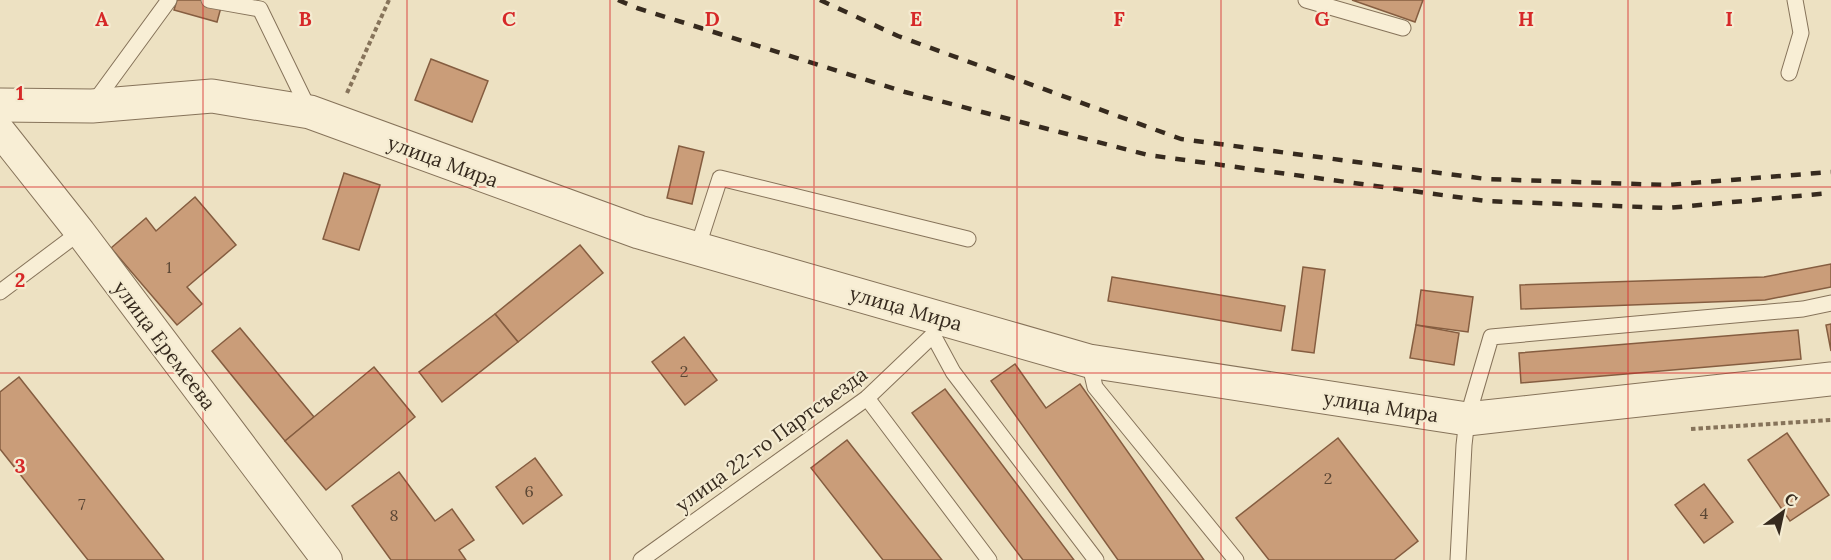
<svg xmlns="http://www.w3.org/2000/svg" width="1831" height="560" font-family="Lora,serif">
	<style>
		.building { fill: #ca9d79; stroke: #855d40; stroke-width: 1.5 }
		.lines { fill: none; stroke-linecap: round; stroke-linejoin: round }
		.service-casing { stroke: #86735a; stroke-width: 17 }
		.minor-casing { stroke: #86735a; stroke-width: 32 }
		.tertiary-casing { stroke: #86735a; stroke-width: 35 }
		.path { stroke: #86735a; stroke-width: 4; stroke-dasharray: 4.5 3; stroke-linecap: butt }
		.service { stroke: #f8eed5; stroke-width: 15 }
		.minor { stroke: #f8eed5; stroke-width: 30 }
		.tertiary { stroke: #f8eed5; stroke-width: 33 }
		.rail { stroke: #362a1e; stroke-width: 4.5; stroke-dasharray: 10 10; stroke-linecap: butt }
		.grid { fill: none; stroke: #d62828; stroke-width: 1.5; stroke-opacity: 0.55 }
		.labels { text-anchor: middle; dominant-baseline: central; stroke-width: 4.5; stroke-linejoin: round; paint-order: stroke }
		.number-label { font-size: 16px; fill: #5b4735 }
		.street-label { font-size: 20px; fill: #362a1e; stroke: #f4ebd1 }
		.grid-label { font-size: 20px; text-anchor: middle; font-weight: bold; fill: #d62828; stroke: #f4ebd1; stroke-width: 4.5; stroke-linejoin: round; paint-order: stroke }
	</style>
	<rect width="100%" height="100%" fill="#ede1c2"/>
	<g class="building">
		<polygon points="177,0 223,0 217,22 174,10"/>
		<polygon points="1352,0 1423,0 1415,22"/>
		<polygon points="431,59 488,81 472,122 415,100"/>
		<polygon points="679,146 704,152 692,204 667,198"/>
		<polygon points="344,173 380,185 359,250 323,239"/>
		<polygon points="195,197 236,245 187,287 202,304 177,325 111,248 146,218 156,231"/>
		<polygon points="580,245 603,273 518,342 495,314"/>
		<polygon points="1831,264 1831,287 1765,300 1521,309 1520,285 1764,277"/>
		<polygon points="1303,267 1325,270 1314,353 1292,350"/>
		<polygon points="1112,277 1285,306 1281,331 1108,301"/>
		<polygon points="1421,290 1473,297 1468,332 1416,325"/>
		<polygon points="495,314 518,342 442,402 419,372"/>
		<polygon points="1831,324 1831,351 1826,325"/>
		<polygon points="1416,325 1459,333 1454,365 1410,358"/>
		<polygon points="240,328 314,417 285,441 212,351"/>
		<polygon points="1798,330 1801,359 1521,383 1519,353"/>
		<polygon points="684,337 717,380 685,405 652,362"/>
		<polygon points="1015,364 1046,408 1080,384 1204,560 1118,560 991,381"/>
		<polygon points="374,367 415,417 326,490 285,441"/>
		<polygon points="19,377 164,560 88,560 0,449 0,392"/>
		<polygon points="945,389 1074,560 1023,560 912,413"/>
		<polygon points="1787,433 1829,495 1790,521 1748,460"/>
		<polygon points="1338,438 1418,541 1394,560 1269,560 1236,518"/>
		<polygon points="847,440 942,560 883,560 811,468"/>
		<polygon points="535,458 562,495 523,524 496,487"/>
		<polygon points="399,472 435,521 452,509 474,540 459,550 466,560 391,560 352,506"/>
		<polygon points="1704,484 1733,522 1704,543 1675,505"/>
	</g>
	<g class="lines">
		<defs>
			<g id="service">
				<polyline points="209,0 260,9 310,112"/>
				<polyline points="1306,0 1403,28"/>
				<polyline points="1789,73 1801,33 1795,0"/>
				<polyline points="93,104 169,0"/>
				<polyline points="697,249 720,178 968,239"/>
				<polyline points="0,292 80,232"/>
				<polyline points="933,335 953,372 1096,560"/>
				<polyline points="1089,361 1095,387 1236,560"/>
				<polyline points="867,398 989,560"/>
				<polyline points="641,560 867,398 933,335 946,320"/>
				<polyline points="1458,560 1464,445 1467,419 1491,337 1803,309 1831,303"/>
			</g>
			<polyline id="minor" points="0,131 80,232 327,560"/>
			<polyline id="tertiary" points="0,105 92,106 212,96 310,112 639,232 1089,361 1467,419 1831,379"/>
		</defs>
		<use href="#service" class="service-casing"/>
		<use href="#minor" class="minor-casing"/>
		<use href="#tertiary" class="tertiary-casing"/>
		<g class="path">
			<polyline points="347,93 389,0"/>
			<polyline points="1691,429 1831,420"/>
		</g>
		<use href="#service" class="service"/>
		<use href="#minor" class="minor"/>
		<use href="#tertiary" class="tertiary"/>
		<g class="rail">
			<polyline points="618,0 637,8 905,92 1148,155 1486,201 1668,208 1831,193"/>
			<polyline points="820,0 898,36 1181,139 1486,179 1667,185 1831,172"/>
		</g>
	</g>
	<path class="grid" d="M203 0V560M407 0V560M610 0V560M814 0V560M1017 0V560M1221 0V560M1424 0V560M1628 0V560M0 187H1831M0 373H1831"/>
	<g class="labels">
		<g class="number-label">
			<text x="169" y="267">1</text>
			<text x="684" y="371">2</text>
			<text x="1328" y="478">2</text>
			<text x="529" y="491">6</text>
			<text x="82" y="504">7</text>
			<text x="1704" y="513">4</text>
			<text x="394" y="515">8</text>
		</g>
		<g class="street-label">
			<text transform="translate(443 161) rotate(20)">улица Мира</text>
			<text transform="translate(906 308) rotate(16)">улица Мира</text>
			<text transform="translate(165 345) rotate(53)">улица Еремеева</text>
			<text transform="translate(1381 406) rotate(9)">улица Мира</text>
			<text transform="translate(771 439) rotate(-36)">улица 22-го Партсъезда</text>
		</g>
	</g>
	<g class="grid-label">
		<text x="102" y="26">A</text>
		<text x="305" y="26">B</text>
		<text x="509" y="26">C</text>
		<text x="712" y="26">D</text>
		<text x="916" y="26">E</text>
		<text x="1119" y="26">F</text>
		<text x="1322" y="26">G</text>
		<text x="1526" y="26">H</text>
		<text x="1729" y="26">I</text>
		<text x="20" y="100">1</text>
		<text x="20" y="287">2</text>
		<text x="20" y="473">3</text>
	</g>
	<g transform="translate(1783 512) rotate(33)" stroke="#f4ebd1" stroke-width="4.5" paint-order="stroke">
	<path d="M0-4.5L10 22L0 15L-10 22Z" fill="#362a1e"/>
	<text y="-9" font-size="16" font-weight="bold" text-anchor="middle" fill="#362a1e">С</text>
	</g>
</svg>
